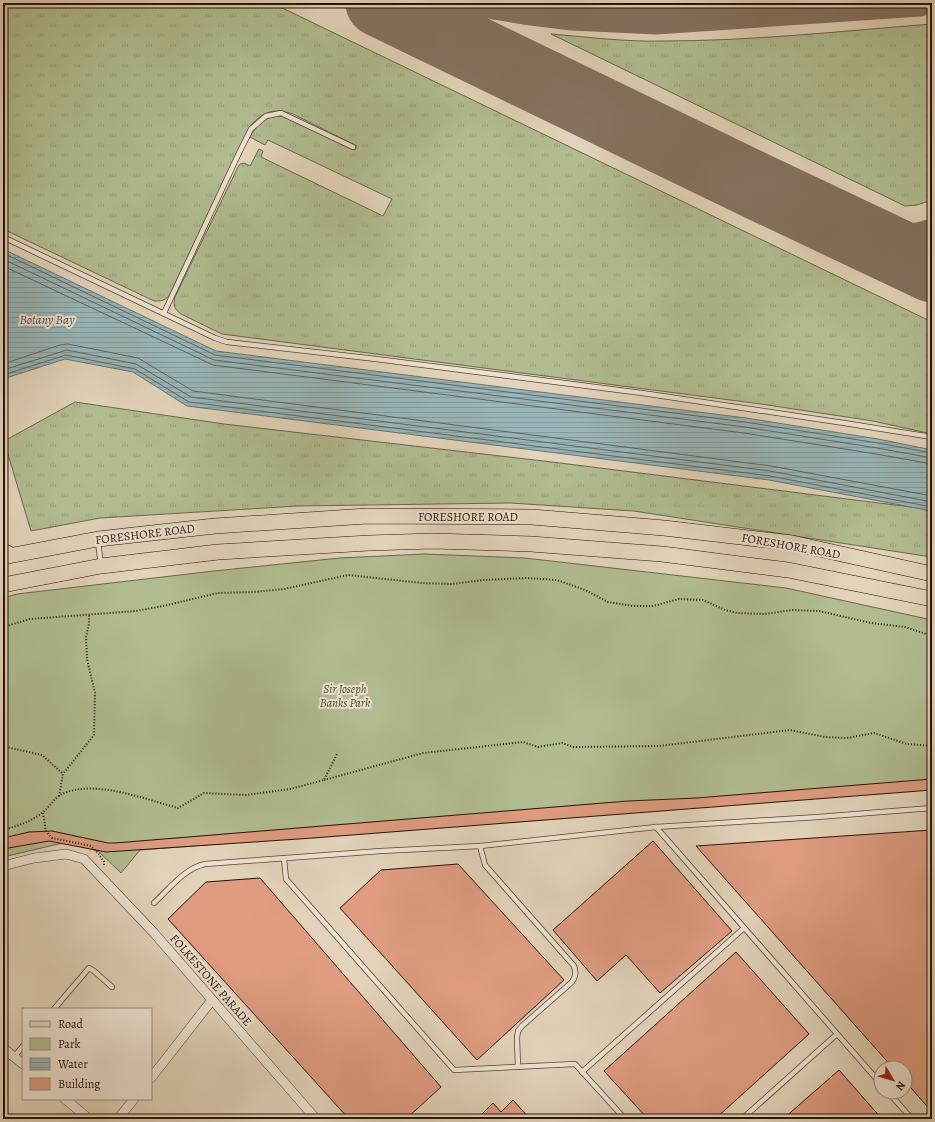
<svg xmlns="http://www.w3.org/2000/svg" width="935" height="1122" font-family="Alegreya,serif">
	<style>
		.grass { fill: url(#grass-tufts); stroke: #6c674c }
		.park { fill: #b1bd91; stroke: #6c674c }
		.water { fill: url(#water-rules); stroke: #6b7471 }
		.lines { fill: none; stroke-linecap: round; stroke-linejoin: round }
		.shore { stroke: #606460; stroke-width: 1 }
		.taxiway { stroke: #857260; stroke-width: 27 }
		.runway { stroke: #857260; stroke-width: 67 }
		.building { fill: #df9c81; stroke: #281106 }
		.service-casing { stroke: #564233; stroke-width: 6 }
		.minor-casing { stroke: #564233; stroke-width: 10 }
		.primary-casing { stroke: #281106; stroke-width: 16 }
		.path { stroke: #281106; stroke-width: 2; stroke-dasharray: 1 2; stroke-linecap: butt }
		.service { stroke: #ece2d2; stroke-width: 4.5 }
		.minor { stroke: #ece2d2; stroke-width: 9 }
		.primary { stroke: #e2d3ba; stroke-width: 15 }
		.labels { text-anchor: middle; dominant-baseline: central; stroke-width: 4; stroke-linejoin: round; paint-order: stroke }
		.street-label { font-size: 12px; fill: #281106; stroke: #ece2d2 }
		.park-label { font-size: 12px; font-style: italic; fill: #514530; stroke: #ece2d2 }
		.water-label { font-size: 13px; font-style: italic; fill: #4f4b45; stroke: #ece2d2 }
	</style>
	<defs>
		<pattern id="grass-tufts" width="24" height="20" patternUnits="userSpaceOnUse"><rect width="24" height="20" fill="#b1bd91"/><path d="M3 7l-1-3M5 7V3M7 7l1-3M15 17l-1-3M17 17v-4M19 17l1-3" fill="none" stroke="#98a17c"/></pattern>
		<pattern id="water-rules" width="6" height="5" patternUnits="userSpaceOnUse"><rect width="6" height="5" fill="#98b6b9"/><path d="M0 2.5h6" fill="none" stroke="#839b9e"/></pattern>
	</defs>
	<rect width="100%" height="100%" fill="#e2d3ba"/>
	<filter id="stains"><feTurbulence type="fractalNoise" baseFrequency=".005" numOctaves="4"/><feColorMatrix values="0 0 0 0 .2 0 0 0 0 .09 0 0 0 0 .02 0 0 0 .5 -.17"/></filter>
	<radialGradient id="worn" r=".72"><stop offset=".6" stop-color="#630" stop-opacity="0"/><stop offset="1" stop-color="#630" stop-opacity=".3"/></radialGradient>
	<g class="grass">
		<path d="M3 3H272L932 322V434L873 421 761 404 222 334 181 314C174 309 173 305 175 297L238 167 240 164 244 163 250 166 259 149 263 151 261 157 383 216 392 199 268 140 265 145 250 137C259 122 267 114 285 117L355 150 357 146 293 114C274 108 264 111 251 125L169 296C164 301 161 301 154 301L3 229Z"/>
		<path d="M932 24V200L917 205 905 206 551 34C588 37 625 42 663 41 753 41 842 31 932 24Z"/>
		<polygon points="75,402 224,424 552,462 919,508 932,512 932,558 925,556 634,511 510,503 298,506 100,518 31,531 4,441"/>
	</g>
	<polygon class="park" points="424,554 525,558 786,588 932,620 932,789 140,850 121,873 98,851 67,842 3,857 3,598 17,594 214,571 340,558"/>
	<polygon class="water" points="3,249 216,351 746,418 878,439 932,450 932,511 769,480 187,406 133,372 65,359 3,379"/>
	<g class="lines">
		<g class="shore">
			<polyline points="3,253 215,355 745,422 878,443 932,453"/>
			<polyline points="3,259 214,360 745,427 877,448 932,458"/>
			<polyline points="3,266 213,365 744,433 876,454 932,464"/>
			<polyline points="3,364 60,345 68,344 138,358 193,391 771,466 932,496"/>
			<polyline points="3,370 67,350 136,364 191,397 770,471 932,502"/>
			<polyline points="3,375 66,355 135,369 189,402 770,476 932,507"/>
		</g>
		<g class="taxiway">
			<path d="M445 3C449 20 457 34 470 46L529 76"/>
			<polyline points="476,3 524,11 572,17 656,21 920,3"/>
			<path d="M849 229C878 239 902 242 932 232"/>
		</g>
		<polyline class="runway" points="379,3 761,188 932,269"/>
	</g>
	<g class="building">
		<polygon points="932,779 932,790 313,838 106,852 49,841 3,849 3,838 29,832 52,831 108,843 115,843 628,801 696,798"/>
		<polygon points="932,830 932,1112 905,1081 905,1068 893,1068 696,846"/>
		<polygon points="653,841 732,931 660,993 626,955 597,981 553,930"/>
		<polygon points="458,864 564,980 477,1060 340,908 381,870"/>
		<polygon points="260,878 441,1087 406,1119 349,1119 168,919 206,882"/>
		<polygon points="736,952 809,1034 715,1119 648,1119 604,1071"/>
		<polygon points="839,1070 882,1119 783,1119"/>
		<polygon points="513,1100 530,1119 477,1119 493,1103 501,1112"/>
	</g>
	<g class="lines">
		<defs>
			<g id="service">
				<polyline points="3,237 215,338 227,342 376,359 642,393 844,423 932,437"/>
				<polyline points="164,313 239,153 251,129 266,116 281,113 353,147"/>
				<polyline points="98,542 101,565"/>
				<polyline points="3,545 14,551"/>
				<polyline points="656,827 881,1084"/>
				<path d="M480 846 485 865 574 966C576 972 576 976 572 982L522 1026 518 1031 517 1038 518 1067"/>
				<polyline points="284,859 286,879 454,1070 575,1064 625,1119"/>
				<path d="M154 903C169 889 185 868 205 864L381 851 480 846 656 827 818 817 932 808"/>
				<polyline points="54,1009 89,968 94,971 112,987"/>
				<polyline points="14,1057 23,1046"/>
				<polyline points="582,1072 744,928"/>
				<polyline points="888,1092 912,1119"/>
				<polyline points="742,1119 837,1034"/>
			</g>
			<g id="minor">
				<polyline points="3,866 34,858 66,854 84,859 154,933 316,1119"/>
				<polyline points="3,1048 23,1064"/>
				<polyline points="151,1078 212,1000"/>
				<polyline points="65,1099 89,1119"/>
				<polyline points="118,1119 134,1099"/>
			</g>
			<g id="primary">
				<polyline points="3,557 98,539 215,526 367,516 532,517 664,528 792,543 932,574"/>
				<polyline points="3,585 101,566 218,552 369,543 433,541 531,544 662,554 788,570 932,599"/>
			</g>
		</defs>
		<use href="#service" class="service-casing"/>
		<use href="#minor" class="minor-casing"/>
		<use href="#primary" class="primary-casing"/>
		<g class="path">
			<polyline points="3,627 30,619 136,611 163,606 218,593 254,592 284,589 348,575 422,583 452,584 484,580 526,578 557,580 585,590 608,602 633,606 653,606 679,599 703,600 725,610 737,613 765,614 792,610 819,611 871,623 905,627 932,636"/>
			<polyline points="3,732 6,747 42,755 63,774"/>
			<polyline points="324,780 423,753 523,742 538,747 562,743 573,747 659,746 790,730 825,737 847,738 874,733 907,744 932,746"/>
			<polyline points="59,796 63,774 94,735 95,693 87,659 86,637 89,624 89,614"/>
			<polyline points="43,813 46,831 52,838 91,846 98,853 104,862 104,867"/>
			<path d="M3 830C17 826 30 822 42 813 49 808 54 798 62 794 95 779 144 799 178 808L204 793 246 795 290 789 324 780 337 754"/>
		</g>
		<use href="#service" class="service"/>
		<use href="#minor" class="minor"/>
		<use href="#primary" class="primary"/>
	</g>
	<g class="labels">
		<g class="street-label">
			<text x="468" y="517">FORESHORE ROAD</text>
			<text transform="translate(145 534) rotate(-7)">FORESHORE ROAD</text>
			<text transform="translate(791 546) rotate(10)">FORESHORE ROAD</text>
			<text transform="translate(211 980) rotate(49)">FOLKESTONE PARADE</text>
		</g>
		<g class="park-label">
			<text x="345" y="689">Sir Joseph<tspan x="345" dy="14">Banks Park</tspan></text>
		</g>
		<g class="water-label">
			<text x="47" y="319">Botany Bay</text>
		</g>
	</g>
	<rect width="935" height="1122" fill="none" stroke="#e2d3ba" stroke-width="16"/>
	<rect x="4" y="4" width="927" height="1114" fill="none" stroke="#281106" stroke-width="2"/>
	<rect x="8" y="8" width="919" height="1106" fill="none" stroke="#281106"/>
	<rect x="22" y="1008" width="130" height="92" fill="#ece2d2" stroke="#9e8e80"/>
	<rect x="30" y="1021" width="20" height="6" fill="#e2d3ba" stroke="#9e8e80"/>
	<text x="58" y="1028" font-size="12" fill="#281106">Road</text>
	<rect x="30" y="1038" width="20" height="12" fill="#b1bd91" stroke="#9e8e80"/>
	<text x="58" y="1048" font-size="12" fill="#281106">Park</text>
	<rect x="30" y="1058" width="20" height="12" fill="url(#water-rules)" stroke="#9e8e80"/>
	<text x="58" y="1068" font-size="12" fill="#281106">Water</text>
	<rect x="30" y="1078" width="20" height="12" fill="#df9c81" stroke="#9e8e80"/>
	<text x="58" y="1088" font-size="12" fill="#281106">Building</text>
	<g transform="translate(893 1080) rotate(128)"><circle r="19" fill="#ece2d2" stroke="#9e8e80"/>
	<path d="M0-3L7 15L0 10L-7 15Z" fill="#8f2418"/>
	<text y="-6" font-size="11" font-weight="bold" text-anchor="middle" fill="#281106">N</text>
	</g>
	<rect width="100%" height="100%" filter="url(#stains)"/>
	<rect width="100%" height="100%" fill="url(#worn)"/>
</svg>
